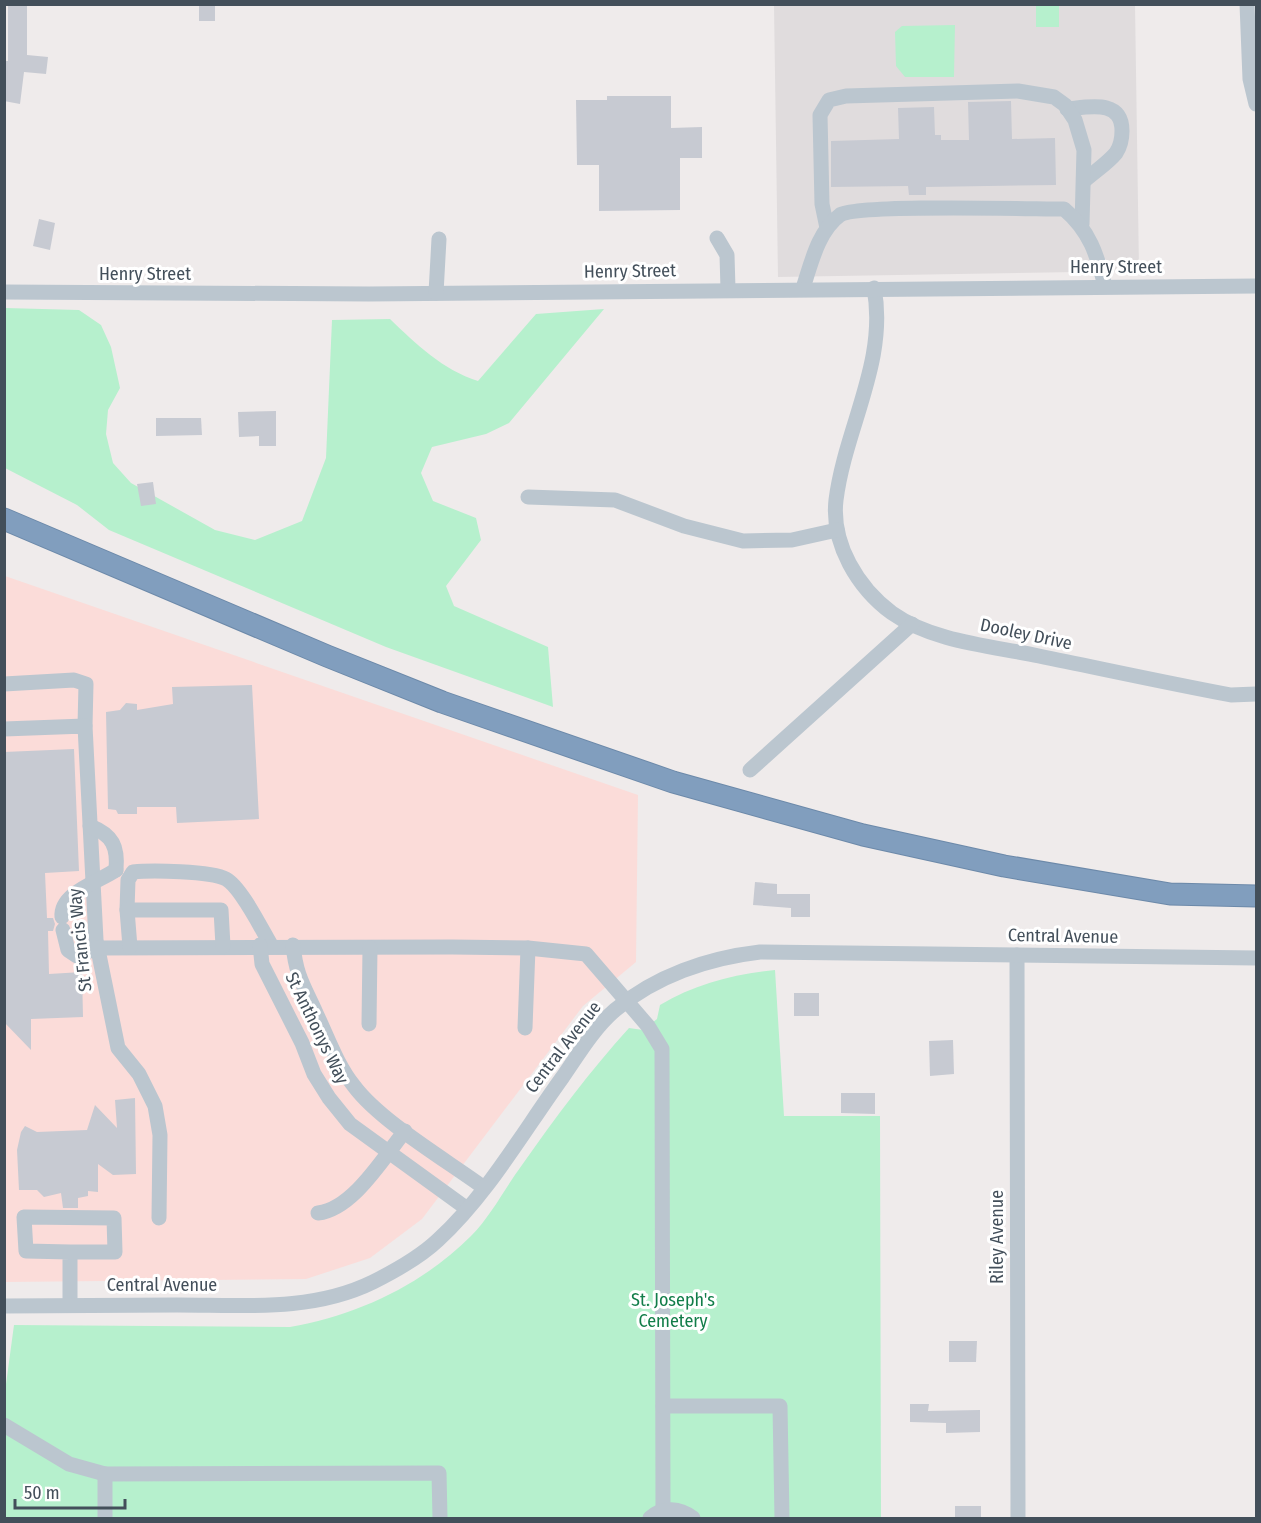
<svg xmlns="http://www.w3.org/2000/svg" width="1261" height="1523" font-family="'Fira Sans Condensed',sans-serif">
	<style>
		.education { fill: #e0dcdd }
		.medical { fill: #fbdcd9 }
		.green { fill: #b6f0cd }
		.building { fill: #c7cad2 }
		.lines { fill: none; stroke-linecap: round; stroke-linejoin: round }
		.highway-casing { stroke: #6c89a9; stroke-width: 23 }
		.minor { stroke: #bbc6cf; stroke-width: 15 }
		.highway { stroke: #819ebe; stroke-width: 21 }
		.labels { text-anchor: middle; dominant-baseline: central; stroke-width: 6; stroke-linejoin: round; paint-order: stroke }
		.street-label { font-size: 18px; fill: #434f5a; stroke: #fff }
		.park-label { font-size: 18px; fill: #127d49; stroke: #fff }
	</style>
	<rect width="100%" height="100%" fill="#efebeb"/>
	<polygon class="education" points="774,5 1135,5 1139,271 778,277"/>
	<polygon class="medical" points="5,576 638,795 636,962 583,1006 422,1219 370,1258 306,1279 5,1282"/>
	<g class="green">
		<rect x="1036" y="5" width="23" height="22"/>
		<polygon points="955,25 954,77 905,77 896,66 895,32 902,26"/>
		<path d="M5 308 79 310 101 325 111 347 120 388 108 410 106 434 113 463 131 483 215 530 255 540 302 521 326 458 332 320 390 319C416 344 443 370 478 381L536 314 604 309 509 423 486 434 432 447 421 473 433 501 476 518 481 540 446 586 454 606 548 647 553 707 386 647 109 530 77 505 5 468Z"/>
		<path d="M775 970 784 1116H880L881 1518H5L4 1399 14 1325 290 1327C358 1315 422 1285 471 1236 491 1216 505 1188 522 1165 555 1118 590 1071 629 1028L643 1030 657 1019 660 1005C695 984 734 974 775 970Z"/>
	</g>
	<g class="building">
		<rect x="199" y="4" width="16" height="17"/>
		<polygon points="8,5 27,5 27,55 48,57 46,74 24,72 20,104 4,101 4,61 8,61"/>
		<polygon points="607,96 671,96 671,128 702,127 702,158 680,158 680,210 599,211 599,165 577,165 576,100 607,100"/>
		<polygon points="1011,101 1012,139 1055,138 1056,185 926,187 926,195 909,195 908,186 831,187 831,141 899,139 898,108 934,107 935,135 941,135 941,140 969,140 968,102"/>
		<polygon points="39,219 55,223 50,250 33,246"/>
		<polygon points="276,411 276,446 259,446 259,436 239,437 238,412"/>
		<polygon points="156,418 201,418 202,435 156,436"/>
		<polygon points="153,482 156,504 141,506 137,484"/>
		<polygon points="252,685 259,819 177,823 176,807 137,807 137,814 118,814 116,810 108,809 106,712 120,710 126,703 137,704 137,710 173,704 172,687"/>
		<polygon points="74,749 79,871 45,873 47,918 53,918 55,924 53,931 48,931 49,974 82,972 83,1017 31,1019 31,1050 4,1022 4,752"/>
		<polygon points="755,882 777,884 777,894 810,894 810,917 791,917 791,908 753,905"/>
		<rect x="794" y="993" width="25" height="23"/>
		<polygon points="953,1040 954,1074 930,1076 929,1041"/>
		<polygon points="841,1093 875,1093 875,1114 841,1113"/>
		<polygon points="135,1098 136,1174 113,1175 98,1164 98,1192 88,1191 88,1196 78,1198 78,1208 63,1208 61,1193 44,1197 37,1190 19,1190 17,1150 21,1132 25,1126 37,1132 87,1130 95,1105 117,1128 115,1100"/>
		<polygon points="949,1341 977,1341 976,1362 949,1362"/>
		<polygon points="910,1404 929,1404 928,1411 980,1410 980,1432 946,1433 946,1423 910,1422"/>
		<rect x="955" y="1506" width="26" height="12"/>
	</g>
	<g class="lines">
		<defs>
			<polyline id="highway" points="4,519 327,656 442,702 673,782 863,835 1004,866 1170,894 1256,896"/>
		</defs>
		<use href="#highway" class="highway-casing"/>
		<g class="minor">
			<polyline points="1247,4 1250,79 1256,104"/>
			<path d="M1067 109C1089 107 1122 99 1122 131 1122 138 1120 147 1116 153 1108 163 1094 172 1084 181"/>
			<polyline points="827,228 822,204 820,115 829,100 846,96 1018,91 1054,97 1065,105 1075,120 1084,150 1082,224"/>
			<polyline points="717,238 727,255 728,289"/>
			<path d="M803 288C811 264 818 231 840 215 856 204 1032 209 1064 209 1090 231 1097 255 1105 286"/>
			<path d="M874 288C888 361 845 428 836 500 831 544 858 588 892 613 933 642 992 646 1039 656 1103 669 1167 683 1231 695L1256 694"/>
			<polyline points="4,292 369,294 1256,286"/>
			<polyline points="436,293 439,239"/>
			<polyline points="528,497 615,500 684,526 743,541 792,540 837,530"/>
			<polyline points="4,684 74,680 86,684 85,726"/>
			<polyline points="4,729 85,726 96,940 118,1048 139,1074 155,1106 160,1135 159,1218"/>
			<polyline points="750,770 912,624"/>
			<path d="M90 826C113 835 118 847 116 870"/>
			<path d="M127 910 128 880 133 872C151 870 211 871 226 879 241 887 262 930 271 945"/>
			<path d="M62 917C60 893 98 882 116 870"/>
			<polyline points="63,930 68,950 77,956 97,948 452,947 528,948 586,954 648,1026 662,1049 663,1510"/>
			<polyline points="260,945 262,964 302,1043 314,1074 329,1098 350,1124 466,1208"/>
			<path d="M293 945C296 976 304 986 316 1013 328 1038 337 1065 354 1086 380 1121 446 1160 483 1187"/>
			<polyline points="130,947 127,910 221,910 223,946"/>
			<polyline points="1017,955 1018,1518"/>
			<polyline points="369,1024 370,948"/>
			<polyline points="525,1028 528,948"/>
			<path d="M318 1213C353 1209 383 1158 405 1131"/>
			<polyline points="70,1252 26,1251 24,1217 114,1218 115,1252 70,1252 70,1305"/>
			<path d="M4 1306C62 1306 119 1305 177 1305 243 1305 312 1312 373 1282 395 1271 420 1257 438 1240 487 1195 523 1132 562 1078 578 1055 593 1029 615 1010 655 976 708 958 760 952L1256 958"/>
			<polyline points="663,1406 780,1406 782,1518"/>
			<polyline points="4,1425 69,1464 105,1474"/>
			<polyline points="105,1518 105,1474 439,1473 440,1518"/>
			<path d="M650 1518C663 1506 680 1508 693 1518"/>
		</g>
		<use href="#highway" class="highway"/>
	</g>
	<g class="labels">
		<g class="street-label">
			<text x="1116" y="267">Henry Street</text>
			<text transform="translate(630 271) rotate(-1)">Henry Street</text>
			<text x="145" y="274">Henry Street</text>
			<text transform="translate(1026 634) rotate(12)">Dooley Drive</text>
			<text transform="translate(1063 936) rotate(1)">Central Avenue</text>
			<text transform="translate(80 940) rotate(-96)">St Francis Way</text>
			<text transform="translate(317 1028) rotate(64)">St Anthonys Way</text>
			<text transform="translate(563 1047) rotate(-52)">Central Avenue</text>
			<text transform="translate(997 1237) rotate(-90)">Riley Avenue</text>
			<text x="162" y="1285">Central Avenue</text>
		</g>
		<g class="park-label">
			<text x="673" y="1300">St. Joseph's<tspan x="673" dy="21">Cemetery</tspan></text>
		</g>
	</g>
	<rect width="1261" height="1523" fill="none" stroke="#434f5a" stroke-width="12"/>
	<path d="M15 1499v9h110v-9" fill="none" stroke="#434f5a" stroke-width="3"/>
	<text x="24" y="1499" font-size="18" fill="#434f5a" stroke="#ffffff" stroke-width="4.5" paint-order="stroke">50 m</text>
</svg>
